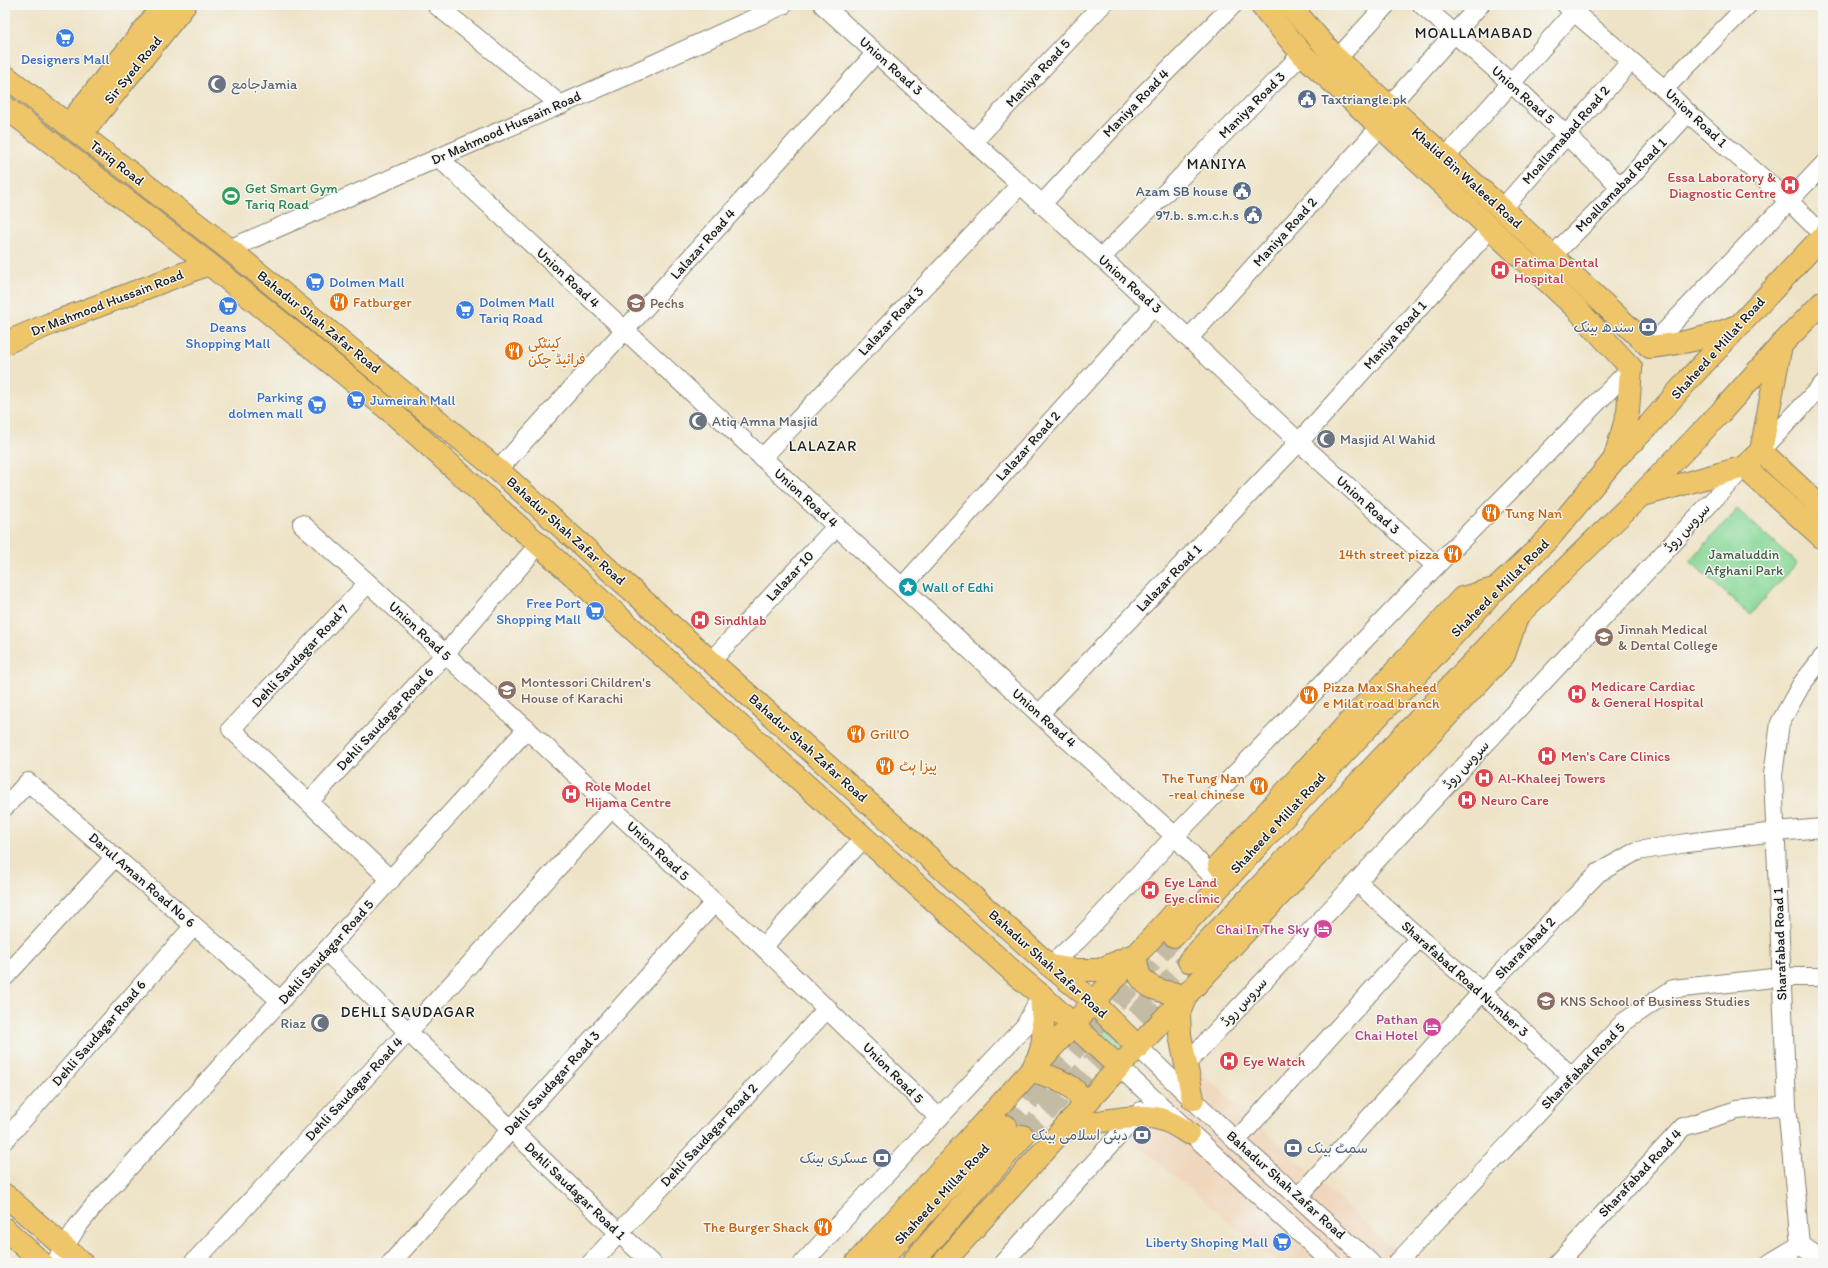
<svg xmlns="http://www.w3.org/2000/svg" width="1828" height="1268" font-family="Itim,'Playpen Sans Arabic',sans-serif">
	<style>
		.built { fill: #f0d6bc }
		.green { fill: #88d898; stroke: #527a5a }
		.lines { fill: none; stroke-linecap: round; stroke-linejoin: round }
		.major-tunnel { stroke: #c4bba4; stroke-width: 22; stroke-dasharray: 22 11; stroke-linecap: butt }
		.minor-casing { stroke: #858071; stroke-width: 20 }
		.major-casing { stroke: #858071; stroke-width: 24 }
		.minor { stroke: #fff; stroke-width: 18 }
		.major { stroke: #eec569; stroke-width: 22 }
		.labels { text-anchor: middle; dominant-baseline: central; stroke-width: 3; stroke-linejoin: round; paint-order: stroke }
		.shop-label { font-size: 14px; fill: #366cbe; stroke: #f6f6f2; text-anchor: start }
		.street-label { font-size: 14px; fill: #1c1c1c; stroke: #f6f6f2 }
		.worship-label { font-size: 14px; fill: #5b616d; stroke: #f6f6f2; text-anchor: start }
		.service-label { font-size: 14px; fill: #4e5e75; stroke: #f6f6f2; text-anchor: end }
		.health-label { font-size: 14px; fill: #be3a42; stroke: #f6f6f2; text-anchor: start }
		.leisure-label { font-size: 14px; fill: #27864d; stroke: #f6f6f2; text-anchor: start }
		.food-label { font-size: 14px; fill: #c56008; stroke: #f6f6f2; text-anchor: start }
		.education-label { font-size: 14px; fill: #785e54; stroke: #f6f6f2; text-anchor: start }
		.park-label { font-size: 14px; fill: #425e47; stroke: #f6f6f2 }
		.culture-label { font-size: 14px; fill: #0d838f; stroke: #f6f6f2; text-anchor: start }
		.hotel-label { font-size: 14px; fill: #b23c85; stroke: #f6f6f2; text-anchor: end }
		.neighbourhood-label { font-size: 15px; letter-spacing: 1px; fill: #1c1c1c; stroke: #f6f6f2 }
	</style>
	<rect width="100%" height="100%" fill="#f6f6f2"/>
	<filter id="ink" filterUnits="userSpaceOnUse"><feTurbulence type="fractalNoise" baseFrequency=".025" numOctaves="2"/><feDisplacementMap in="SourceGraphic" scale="8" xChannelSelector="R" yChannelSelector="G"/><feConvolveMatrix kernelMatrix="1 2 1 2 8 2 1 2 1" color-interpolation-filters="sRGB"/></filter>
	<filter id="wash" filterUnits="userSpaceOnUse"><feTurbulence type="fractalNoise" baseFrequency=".012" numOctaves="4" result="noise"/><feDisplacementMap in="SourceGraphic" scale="16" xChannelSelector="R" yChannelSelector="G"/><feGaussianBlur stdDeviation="0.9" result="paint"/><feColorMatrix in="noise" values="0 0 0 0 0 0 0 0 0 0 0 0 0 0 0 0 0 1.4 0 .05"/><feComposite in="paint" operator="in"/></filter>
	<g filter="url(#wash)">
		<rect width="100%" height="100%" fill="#eee3c6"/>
		<polygon class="built" points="1196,1067 1408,1263 1278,1263 1131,1139"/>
		<g class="green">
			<polygon points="1737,509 1797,563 1750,615 1690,561"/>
			<polygon points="1104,1022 1124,1047 1116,1056 1089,1031 1093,1026"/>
		</g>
	</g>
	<g filter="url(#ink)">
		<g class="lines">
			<g class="major-tunnel">
				<polyline points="1006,1126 1174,936"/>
				<polyline points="1023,1136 1189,961"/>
			</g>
			<defs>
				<g id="minor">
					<polyline points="436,5 561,105"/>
					<polyline points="823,5 1154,306 1299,442 1436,566"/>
					<polyline points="1422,5 1512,84 1621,187"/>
					<polyline points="1566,5 1664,89 1688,113 1789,201 1823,235"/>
					<polyline points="1337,59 1386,5"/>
					<polyline points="1664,89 1748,5"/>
					<polyline points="1389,106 1480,5"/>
					<polyline points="973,142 1102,5"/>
					<polyline points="439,158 1039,714 1175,836 1210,874"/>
					<polyline points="1445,158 1574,12"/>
					<polyline points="1042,204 1140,98 1233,5"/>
					<polyline points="1502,209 1631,61"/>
					<polyline points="229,249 647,67 783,5"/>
					<polyline points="1552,256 1621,187 1688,113"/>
					<polyline points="1101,258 1302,54"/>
					<polyline points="1189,338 1381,126"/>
					<polyline points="1650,347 1823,165"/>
					<polyline points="1761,451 1823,384"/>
					<polyline points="762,458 1021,184"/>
					<polyline points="498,470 876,53"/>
					<polyline points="302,524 368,583 763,947 939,1118"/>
					<polyline points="368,583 231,729 391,880"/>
					<polyline points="902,587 1154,306"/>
					<polyline points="711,661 837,526"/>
					<polyline points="1039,714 1299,442 1490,229"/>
					<polyline points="309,802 445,654 539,544"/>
					<polyline points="5,807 28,782 281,1001"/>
					<polyline points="1357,882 1419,938 1482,992 1572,1077"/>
					<polyline points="763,947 864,838"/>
					<polyline points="326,951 408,1032 511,1129 618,1232 652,1263"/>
					<polyline points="1050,966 1079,939 1175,836 1436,566 1631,368"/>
					<polyline points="5,977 115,857"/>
					<polyline points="1138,1047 1236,1141 1371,1263"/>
					<polyline points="1187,1063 1744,467"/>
					<polyline points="1119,1067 1332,1263"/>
					<polyline points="5,1140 194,926"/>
					<polyline points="1236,1141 1419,938"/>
					<polyline points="1299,1196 1482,992 1598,873 1637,851 1687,843 1775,832 1823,828"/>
					<polyline points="1800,1245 1787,1105 1773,775 1780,723 1801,685 1823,657"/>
					<polyline points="55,1263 77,1227 93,1207 527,729"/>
					<polyline points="193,1263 408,1032 612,808"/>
					<polyline points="391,1263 714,903"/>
					<polyline points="591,1263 828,1008"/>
					<polyline points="803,1263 1025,1026 1041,995"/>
					<polyline points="1003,1263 1141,1111"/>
					<polyline points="1397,1263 1624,1022 1673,989 1782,977 1823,977"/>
					<polyline points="1558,1263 1683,1127 1737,1110 1787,1105"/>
					<polyline points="1770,1263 1800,1245 1823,1261"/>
				</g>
				<g id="major">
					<polyline points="1261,5 1302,54 1577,309 1631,368"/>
					<polyline points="1289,5 1337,59 1502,209 1650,347"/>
					<polyline points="5,76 229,249 498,470 1050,966 1088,997 1138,1047"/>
					<polyline points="5,107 209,264 395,415 1019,977 1041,995 1119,1067"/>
					<polyline points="68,125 164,5"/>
					<polyline points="81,135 185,5"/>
					<polyline points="5,343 50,324 209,264"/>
					<path d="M1650 347C1679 344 1706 339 1734 327"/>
					<polyline points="1761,451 1781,345"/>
					<polyline points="1761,451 1823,509"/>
					<polyline points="1615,457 1628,412 1631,368"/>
					<polyline points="1744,467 1823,538"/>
					<polyline points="1640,496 1744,467 1761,451"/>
					<polyline points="1219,865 1462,598 1497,588"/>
					<polyline points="1174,936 1498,587 1551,536 1614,460 1649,425 1689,379 1823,236"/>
					<path d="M1135 957C1137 963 1137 970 1140 976 1149 992 1170 992 1186 996L1179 1013 1180 1035 1193 1099"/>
					<polyline points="1189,961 1519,614 1640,496 1721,412 1781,345 1823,302"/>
					<polyline points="1051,966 1076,970 1099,970 1131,956"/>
					<path d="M1035 1063C1048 1044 1042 1017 1041 995"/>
					<path d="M1032 1070C1051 1078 1089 1085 1080 1113"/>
					<path d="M1062 1131C1084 1124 1139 1112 1160 1119 1170 1121 1180 1128 1188 1133"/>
					<polyline points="5,1195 82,1263"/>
					<polyline points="5,1229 42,1263"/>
					<polyline points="856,1263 1179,908"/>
					<polyline points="878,1263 1006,1126"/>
					<polyline points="912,1263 1023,1136"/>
					<polyline points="943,1263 1119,1067 1504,655 1516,620"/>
				</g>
			</defs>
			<use href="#minor" class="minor-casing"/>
			<use href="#major" class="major-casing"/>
			<use href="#minor" class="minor"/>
			<use href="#major" class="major"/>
		</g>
	</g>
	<defs>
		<symbol id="supermarket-disc" viewBox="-11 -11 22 22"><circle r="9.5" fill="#3f7fe0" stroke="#f6f6f2"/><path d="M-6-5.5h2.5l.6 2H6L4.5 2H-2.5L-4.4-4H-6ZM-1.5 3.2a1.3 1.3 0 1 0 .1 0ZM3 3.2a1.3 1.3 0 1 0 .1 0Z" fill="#fff"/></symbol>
		<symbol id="mosque-disc" viewBox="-11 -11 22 22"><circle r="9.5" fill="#6b7280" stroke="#f6f6f2"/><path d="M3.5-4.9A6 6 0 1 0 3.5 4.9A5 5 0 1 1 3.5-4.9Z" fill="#fff"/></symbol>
		<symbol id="civic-disc" viewBox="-11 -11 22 22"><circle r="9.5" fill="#5c6f8a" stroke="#f6f6f2"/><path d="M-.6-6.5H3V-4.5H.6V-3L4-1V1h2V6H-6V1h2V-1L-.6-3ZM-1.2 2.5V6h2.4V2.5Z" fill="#fff"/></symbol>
		<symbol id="hospital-disc" viewBox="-11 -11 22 22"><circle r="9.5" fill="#e0444e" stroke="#f6f6f2"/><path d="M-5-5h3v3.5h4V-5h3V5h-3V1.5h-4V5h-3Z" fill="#fff"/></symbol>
		<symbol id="stadium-disc" viewBox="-11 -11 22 22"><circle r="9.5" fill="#2e9e5b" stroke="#f6f6f2"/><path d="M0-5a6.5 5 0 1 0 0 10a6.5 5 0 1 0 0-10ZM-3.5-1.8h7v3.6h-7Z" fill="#fff"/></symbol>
		<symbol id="restaurant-disc" viewBox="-11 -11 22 22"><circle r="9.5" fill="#e8710a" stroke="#f6f6f2"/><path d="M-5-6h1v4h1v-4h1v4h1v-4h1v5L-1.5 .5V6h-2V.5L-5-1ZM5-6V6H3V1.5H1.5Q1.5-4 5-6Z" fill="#fff"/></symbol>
		<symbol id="university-disc" viewBox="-11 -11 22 22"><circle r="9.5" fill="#8d6e63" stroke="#f6f6f2"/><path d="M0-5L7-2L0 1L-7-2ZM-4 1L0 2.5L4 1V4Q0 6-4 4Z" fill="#fff"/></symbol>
		<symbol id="bank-disc" viewBox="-11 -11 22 22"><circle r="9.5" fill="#5c6f8a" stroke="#f6f6f2"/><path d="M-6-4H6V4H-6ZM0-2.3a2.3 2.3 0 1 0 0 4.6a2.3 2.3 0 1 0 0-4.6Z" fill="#fff"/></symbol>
		<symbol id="sight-disc" viewBox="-11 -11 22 22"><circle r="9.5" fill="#0f9aa8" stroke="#f6f6f2"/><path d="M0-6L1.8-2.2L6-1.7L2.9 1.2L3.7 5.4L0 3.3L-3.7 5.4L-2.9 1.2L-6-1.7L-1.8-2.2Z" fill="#fff"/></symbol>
		<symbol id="school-disc" viewBox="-11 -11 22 22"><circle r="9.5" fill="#8d6e63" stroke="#f6f6f2"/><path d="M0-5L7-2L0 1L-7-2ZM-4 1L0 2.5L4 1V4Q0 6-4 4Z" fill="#fff"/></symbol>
		<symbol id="hotel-disc" viewBox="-11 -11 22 22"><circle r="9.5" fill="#d1479c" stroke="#f6f6f2"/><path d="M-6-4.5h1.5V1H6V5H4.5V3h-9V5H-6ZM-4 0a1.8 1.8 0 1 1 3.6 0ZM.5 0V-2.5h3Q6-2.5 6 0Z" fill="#fff"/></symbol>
	</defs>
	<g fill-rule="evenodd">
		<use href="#supermarket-disc" x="54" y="27" width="22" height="22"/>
		<use href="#mosque-disc" x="206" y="73" width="22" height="22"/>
		<use href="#civic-disc" x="1296" y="88" width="22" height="22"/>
		<use href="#hospital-disc" x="1779" y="174" width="22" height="22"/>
		<use href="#civic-disc" x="1231" y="180" width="22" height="22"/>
		<use href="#stadium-disc" x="220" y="185" width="22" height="22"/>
		<use href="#civic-disc" x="1242" y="204" width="22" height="22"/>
		<use href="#hospital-disc" x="1489" y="259" width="22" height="22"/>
		<use href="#supermarket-disc" x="304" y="271" width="22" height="22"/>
		<use href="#restaurant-disc" x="328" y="291" width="22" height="22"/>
		<use href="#university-disc" x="625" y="292" width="22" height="22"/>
		<use href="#supermarket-disc" x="217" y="295" width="22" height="22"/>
		<use href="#supermarket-disc" x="454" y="299" width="22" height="22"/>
		<use href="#bank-disc" x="1637" y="316" width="22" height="22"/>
		<use href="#restaurant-disc" x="503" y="340" width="22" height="22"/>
		<use href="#supermarket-disc" x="345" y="389" width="22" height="22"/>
		<use href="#supermarket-disc" x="306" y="394" width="22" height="22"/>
		<use href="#mosque-disc" x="687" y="410" width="22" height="22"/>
		<use href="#mosque-disc" x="1315" y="428" width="22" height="22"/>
		<use href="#restaurant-disc" x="1480" y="502" width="22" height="22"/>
		<use href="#restaurant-disc" x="1442" y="543" width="22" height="22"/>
		<use href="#sight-disc" x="897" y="576" width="22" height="22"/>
		<use href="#supermarket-disc" x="584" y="600" width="22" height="22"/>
		<use href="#hospital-disc" x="689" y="609" width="22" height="22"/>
		<use href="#university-disc" x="1593" y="626" width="22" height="22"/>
		<use href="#school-disc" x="496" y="679" width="22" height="22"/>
		<use href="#hospital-disc" x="1566" y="683" width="22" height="22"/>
		<use href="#restaurant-disc" x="1298" y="684" width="22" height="22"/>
		<use href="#restaurant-disc" x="845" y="723" width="22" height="22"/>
		<use href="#hospital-disc" x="1536" y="745" width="22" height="22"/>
		<use href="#restaurant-disc" x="874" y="755" width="22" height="22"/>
		<use href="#hospital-disc" x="1473" y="767" width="22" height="22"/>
		<use href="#restaurant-disc" x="1248" y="775" width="22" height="22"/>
		<use href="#hospital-disc" x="560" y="783" width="22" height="22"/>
		<use href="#hospital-disc" x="1456" y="789" width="22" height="22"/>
		<use href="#hospital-disc" x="1139" y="879" width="22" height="22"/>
		<use href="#hotel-disc" x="1312" y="918" width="22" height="22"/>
		<use href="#school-disc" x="1535" y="990" width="22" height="22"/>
		<use href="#mosque-disc" x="309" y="1012" width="22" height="22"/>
		<use href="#hotel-disc" x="1421" y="1016" width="22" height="22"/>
		<use href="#hospital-disc" x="1218" y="1050" width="22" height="22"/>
		<use href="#bank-disc" x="1131" y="1124" width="22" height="22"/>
		<use href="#bank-disc" x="1282" y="1137" width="22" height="22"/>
		<use href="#bank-disc" x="871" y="1147" width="22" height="22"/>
		<use href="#restaurant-disc" x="812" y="1216" width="22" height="22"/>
		<use href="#supermarket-disc" x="1271" y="1231" width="22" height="22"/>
	</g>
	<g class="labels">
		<g class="shop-label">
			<text x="65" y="59" text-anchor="middle">Designers Mall</text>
			<text x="329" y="282">Dolmen Mall</text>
			<text x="479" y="302">Dolmen Mall<tspan x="479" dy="16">Tariq Road</tspan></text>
			<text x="228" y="327" text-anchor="middle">Deans<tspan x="228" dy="16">Shopping Mall</tspan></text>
			<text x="303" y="397" text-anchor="end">Parking<tspan x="303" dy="16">dolmen mall</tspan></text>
			<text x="370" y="400">Jumeirah Mall</text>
			<text x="581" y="603" text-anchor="end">Free Port<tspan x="581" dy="16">Shopping Mall</tspan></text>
			<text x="1268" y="1242" text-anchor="end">Liberty Shoping Mall</text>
		</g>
		<g class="street-label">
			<text transform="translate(891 66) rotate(42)">Union Road 3</text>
			<text transform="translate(133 70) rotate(-51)">Sir Syed Road</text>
			<text transform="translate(1038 73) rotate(-47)">Maniya Road 5</text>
			<text transform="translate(1523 95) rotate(42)">Union Road 5</text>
			<text transform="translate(1136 103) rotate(-46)">Maniya Road 4</text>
			<text transform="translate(1252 105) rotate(-45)">Maniya Road 3</text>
			<text transform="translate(1696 118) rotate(43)">Union Road 1</text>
			<text transform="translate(506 128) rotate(-24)">Dr Mahmood Hussain Road</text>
			<text transform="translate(1566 135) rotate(-49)">Moallamabad Road 2</text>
			<text transform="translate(117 163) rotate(38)">Tariq Road</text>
			<text transform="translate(1467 178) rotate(42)">Khalid Bin Waleed Road</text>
			<text transform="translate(1621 185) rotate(-46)">Moallamabad Road 1</text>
			<text transform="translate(1285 232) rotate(-48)">Maniya Road 2</text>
			<text transform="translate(703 244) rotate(-48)">Lalazar Road 4</text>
			<text transform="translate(568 278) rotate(43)">Union Road 4</text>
			<text transform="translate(1130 284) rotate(42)">Union Road 3</text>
			<text transform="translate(107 303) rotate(-21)">Dr Mahmood Hussain Road</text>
			<text transform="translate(891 321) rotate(-47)">Lalazar Road 3</text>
			<text transform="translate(319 322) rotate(39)">Bahadur Shah Zafar Road</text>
			<text transform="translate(1395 335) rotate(-48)">Maniya Road 1</text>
			<text transform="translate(1718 348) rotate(-48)">Shaheed e Millat Road</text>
			<text transform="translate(1028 446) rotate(-48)">Lalazar Road 2</text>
			<text transform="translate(806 498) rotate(42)">Union Road 4</text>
			<text transform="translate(1368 505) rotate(42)">Union Road 3</text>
			<text transform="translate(1687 528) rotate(-47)">سروس روڈ</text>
			<text transform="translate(566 531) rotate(42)">Bahadur Shah Zafar Road</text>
			<text transform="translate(790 576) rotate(-47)">Lalazar 10</text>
			<text transform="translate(1169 578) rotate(-46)">Lalazar Road 1</text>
			<text transform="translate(1500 588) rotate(-45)">Shaheed e Millat Road</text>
			<text transform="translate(420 631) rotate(43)">Union Road 5</text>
			<text transform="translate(300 656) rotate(-47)">Dehli Saudagar Road 7</text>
			<text transform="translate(1044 718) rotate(42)">Union Road 4</text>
			<text transform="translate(385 719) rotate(-47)">Dehli Saudagar Road 6</text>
			<text transform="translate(808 748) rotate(42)">Bahadur Shah Zafar Road</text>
			<text transform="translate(1466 765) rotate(-47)">سروس روڈ</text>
			<text transform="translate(1278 823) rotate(-47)">Shaheed e Millat Road</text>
			<text transform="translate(658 851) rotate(43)">Union Road 5</text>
			<text transform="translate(142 880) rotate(41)">Darul Aman Road No 6</text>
			<text transform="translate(1780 944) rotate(-92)">Sharafabad Road 1</text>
			<text transform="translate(1525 948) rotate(-46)">Sharafabad 2</text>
			<text transform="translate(326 952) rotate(-48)">Dehli Saudagar Road 5</text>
			<text transform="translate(1048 964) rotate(42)">Bahadur Shah Zafar Road</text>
			<text transform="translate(1465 979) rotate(42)">Sharafabad Road Number 3</text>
			<text transform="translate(1244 1002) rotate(-47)">سروس روڈ</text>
			<text transform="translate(99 1033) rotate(-49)">Dehli Saudagar Road 6</text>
			<text transform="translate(1583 1066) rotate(-46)">Sharafabad Road 5</text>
			<text transform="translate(893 1073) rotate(45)">Union Road 5</text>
			<text transform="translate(552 1083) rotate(-48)">Dehli Saudagar Road 3</text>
			<text transform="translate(354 1089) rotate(-47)">Dehli Saudagar Road 4</text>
			<text transform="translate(709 1135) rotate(-47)">Dehli Saudagar Road 2</text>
			<text transform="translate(1640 1173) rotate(-47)">Sharafabad Road 4</text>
			<text transform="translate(1286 1185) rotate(42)">Bahadur Shah Zafar Road</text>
			<text transform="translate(575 1191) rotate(44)">Dehli Saudagar Road 1</text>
			<text transform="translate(942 1194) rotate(-47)">Shaheed e Millat Road</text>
		</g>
		<g class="worship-label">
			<text x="231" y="84">جامعJamia</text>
			<text x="712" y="421">Atiq Amna Masjid</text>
			<text x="1340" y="439">Masjid Al Wahid</text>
			<text x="306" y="1023" text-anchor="end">Riaz</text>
		</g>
		<g class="service-label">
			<text x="1321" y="99" text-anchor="start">Taxtriangle.pk</text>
			<text x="1228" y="191">Azam SB house</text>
			<text x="1239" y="215">97.b. s.m.c.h.s</text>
			<text x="1634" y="327">سندھ بینک</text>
			<text x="1128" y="1135">دبئی اسلامی بینک</text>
			<text x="1307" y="1148" text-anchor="start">سمٹ بینک</text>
			<text x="868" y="1158">عسکری بینک</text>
		</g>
		<g class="health-label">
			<text x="1776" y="177" text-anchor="end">Essa Laboratory &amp;<tspan x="1776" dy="16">Diagnostic Centre</tspan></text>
			<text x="1514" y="262">Fatima Dental<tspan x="1514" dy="16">Hospital</tspan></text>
			<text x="714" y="620">Sindhlab</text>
			<text x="1591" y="686">Medicare Cardiac<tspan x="1591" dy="16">&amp; General Hospital</tspan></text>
			<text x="1561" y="756">Men's Care Clinics</text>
			<text x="1498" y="778">Al-Khaleej Towers</text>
			<text x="585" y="786">Role Model<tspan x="585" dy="16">Hijama Centre</tspan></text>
			<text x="1481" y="800">Neuro Care</text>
			<text x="1164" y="882">Eye Land<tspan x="1164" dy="16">Eye clinic</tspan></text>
			<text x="1243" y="1061">Eye Watch</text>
		</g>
		<g class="leisure-label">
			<text x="245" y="188">Get Smart Gym<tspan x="245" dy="16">Tariq Road</tspan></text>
		</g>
		<g class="food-label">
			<text x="353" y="302">Fatburger</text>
			<text x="528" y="343">کینٹکی<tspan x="528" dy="16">فرائیڈ چکن</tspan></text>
			<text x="1505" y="513">Tung Nan</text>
			<text x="1439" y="554" text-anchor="end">14th street pizza</text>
			<text x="1323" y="687">Pizza Max Shaheed<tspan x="1323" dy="16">e Milat road branch</tspan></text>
			<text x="870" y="734">Grill'O</text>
			<text x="899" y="766">پیزا ہٹ</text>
			<text x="1245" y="778" text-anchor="end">The Tung Nan<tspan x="1245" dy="16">-real chinese</tspan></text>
			<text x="809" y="1227" text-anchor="end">The Burger Shack</text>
		</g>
		<g class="education-label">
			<text x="650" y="303">Pechs</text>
			<text x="1618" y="629">Jinnah Medical<tspan x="1618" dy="16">&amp; Dental College</tspan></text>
			<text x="521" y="682">Montessori Children's<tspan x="521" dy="16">House of Karachi</tspan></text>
			<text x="1560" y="1001">KNS School of Business Studies</text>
		</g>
		<g class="park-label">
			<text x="1744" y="554">Jamaluddin<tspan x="1744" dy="16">Afghani Park</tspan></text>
		</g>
		<g class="culture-label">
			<text x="922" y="587">Wall of Edhi</text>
		</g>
		<g class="hotel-label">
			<text x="1309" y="929">Chai In The Sky</text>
			<text x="1418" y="1019">Pathan<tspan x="1418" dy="16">Chai Hotel</tspan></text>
		</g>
		<g class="neighbourhood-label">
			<text x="1474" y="33">MOALLAMABAD</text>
			<text x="1217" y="164">MANIYA</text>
			<text x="823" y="446">LALAZAR</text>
			<text x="408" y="1012">DEHLI SAUDAGAR</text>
		</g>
	</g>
	<rect width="1828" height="1268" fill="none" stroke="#f6f6f2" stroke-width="20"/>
</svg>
